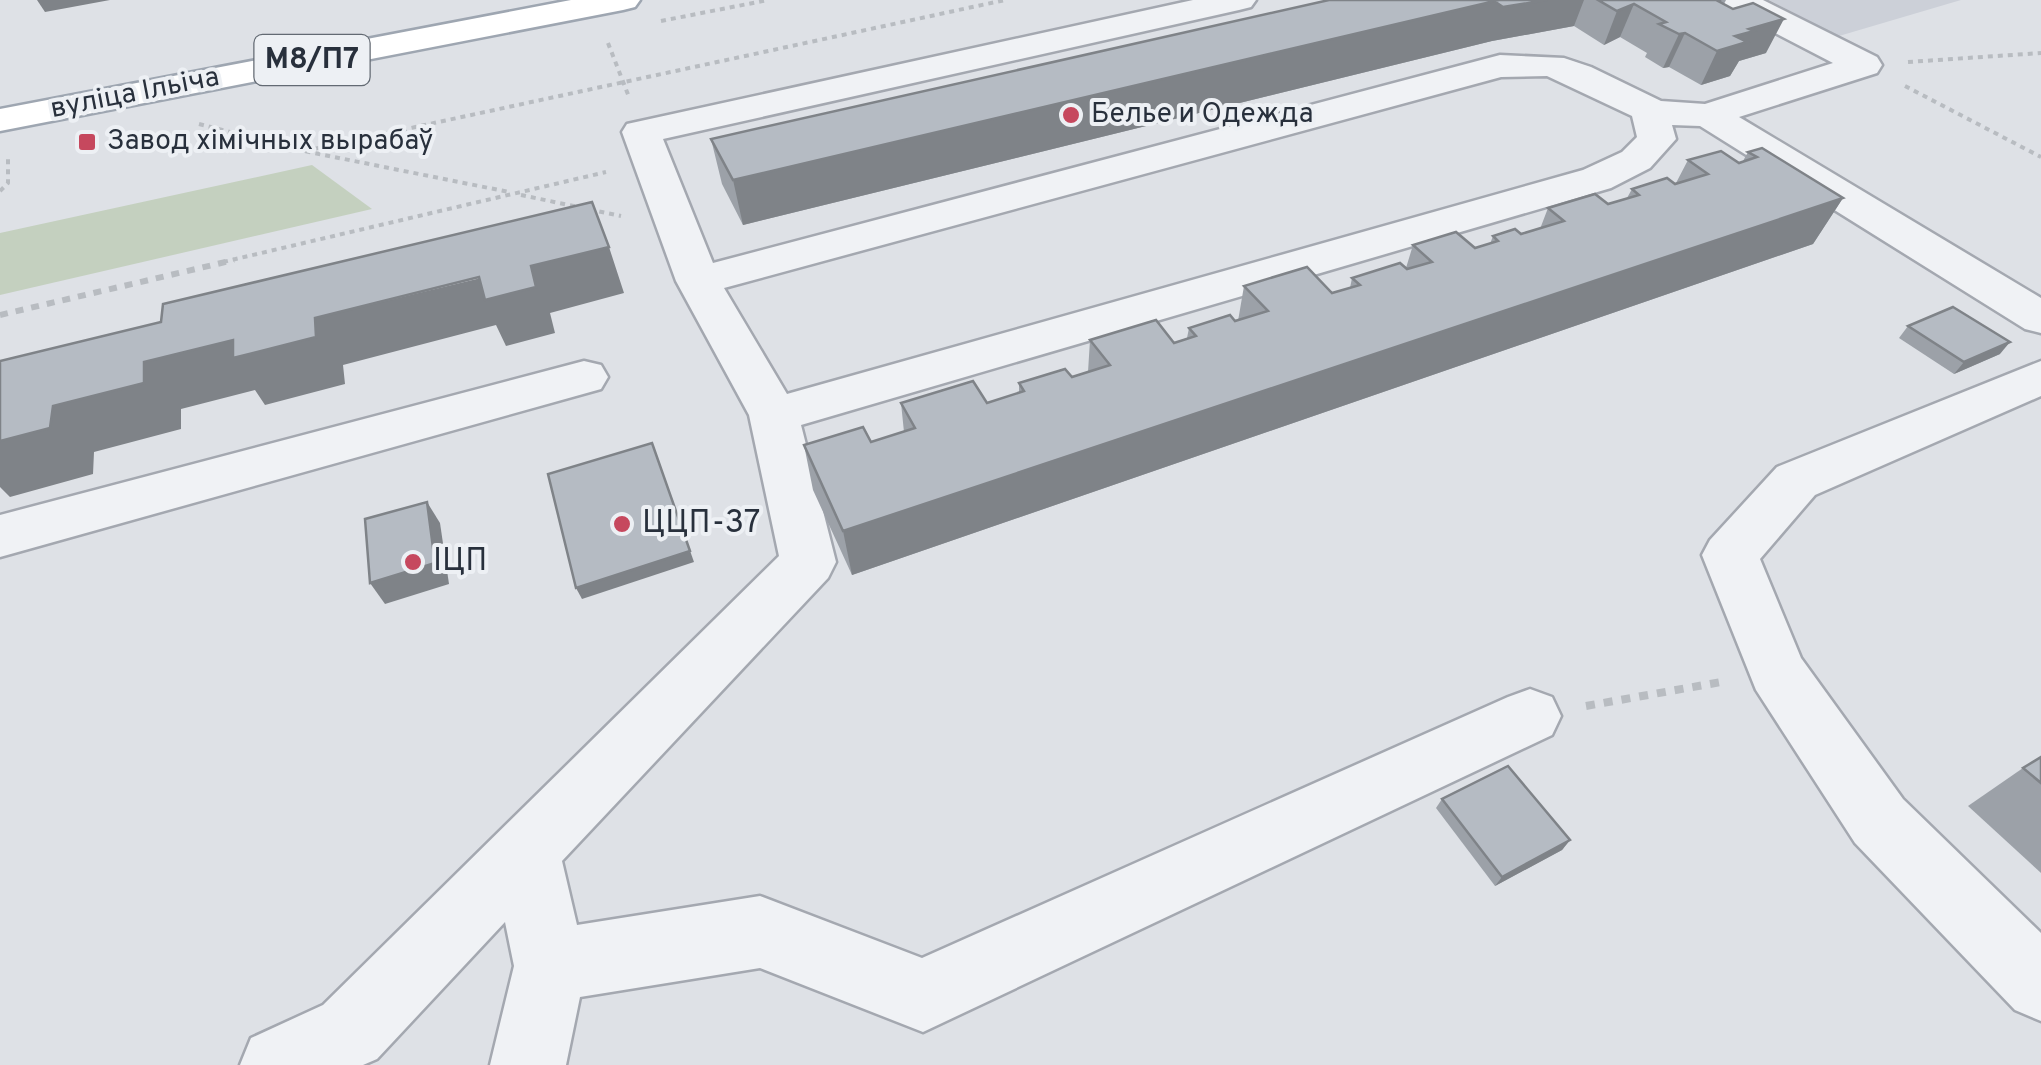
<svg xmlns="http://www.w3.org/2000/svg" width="2041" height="1065" font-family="Overpass,sans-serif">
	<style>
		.built { fill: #ccd0d8 }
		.green { fill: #c4d0bf }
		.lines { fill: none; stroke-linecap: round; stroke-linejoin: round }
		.minor-casing { stroke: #a4a8b0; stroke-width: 5 }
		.major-casing { stroke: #9ea6b1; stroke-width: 5 }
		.path-far2 { stroke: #b8bcc1; stroke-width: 4; stroke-dasharray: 5 5; stroke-linecap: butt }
		.path-far1 { stroke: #b8bcc1; stroke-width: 6; stroke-dasharray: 8 8; stroke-linecap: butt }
		.path { stroke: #b8bcc1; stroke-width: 8; stroke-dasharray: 9 9; stroke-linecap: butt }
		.minor { fill: #f0f2f5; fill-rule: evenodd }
		.major { fill: #fff; fill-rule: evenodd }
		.wall { fill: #9ca1a8 }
		.shaded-wall { fill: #7f8388 }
		.building { fill: #b5bbc3; stroke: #7f8388; stroke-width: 2.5 }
		.poi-dot { fill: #c6485e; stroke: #edf0f4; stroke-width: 4 }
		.labels { text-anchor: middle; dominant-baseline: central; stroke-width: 8; stroke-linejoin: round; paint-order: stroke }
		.far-street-label { font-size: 28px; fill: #28303c; stroke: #edf0f4 }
		.far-poi-label { font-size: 28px; fill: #28303c; stroke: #edf0f4; text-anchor: start }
		.shield { fill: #edf0f4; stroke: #636a73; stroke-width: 2.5 }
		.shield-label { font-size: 30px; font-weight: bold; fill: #28303c }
		.poi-label { font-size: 32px; fill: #28303c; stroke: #edf0f4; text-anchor: start }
	</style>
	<rect width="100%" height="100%" fill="#dee1e6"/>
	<polygon class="built" points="1769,0 1961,0 1839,36"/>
	<polygon class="green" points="312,165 372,209 0,295 0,233"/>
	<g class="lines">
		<defs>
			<g id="minor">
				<path d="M1193 0H1256L1251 7 1239 10 663 139 713 263 1500 55 1564 58 1591 67 1661 101 1705 104 1833 63 1725 7 1720 0H1763L1877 57 1882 65 1877 73 1739 117 2041 298V333L2025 329 1700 126 1672 125 1676 139 1650 168 1611 188 801 425 836 562 828 578 562 861 577 925 760 896 922 958 1508 697 1530 689 1552 697 1561 716 1552 735 923 1032 760 968 580 997 566 1065H490L514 966 505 922 377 1059 363 1065H240L251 1038 323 1005 779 556 749 415 676 281 622 132 627 124ZM1547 76 1632 116 1637 137 1622 152 1583 170 787 394 724 288 1501 77Z"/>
				<polygon points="584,361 601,365 608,377 601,389 0,557 0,515"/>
				<polygon points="2041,361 2041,396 1815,495 1760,559 1801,658 1903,799 2041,933 2041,1021 2015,1010 1855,843 1756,690 1702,555 1710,540 1777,467"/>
			</g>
			<polygon id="major" points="571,0 640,0 635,7 623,10 0,131 0,109"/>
		</defs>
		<use href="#minor" class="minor-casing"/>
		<use href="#major" class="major-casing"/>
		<g class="path-far2">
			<polyline points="661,21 768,0"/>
			<polyline points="608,43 629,97"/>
			<polyline points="1908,62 2041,53"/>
			<polyline points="1905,86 2041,157"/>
			<polyline points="199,124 304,151 509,192"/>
			<polyline points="304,151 1005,0"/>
			<polyline points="0,191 8,183 8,159"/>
			<polyline points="521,195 621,216"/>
			<polyline points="223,262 606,172"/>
		</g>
		<polyline class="path-far1" points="0,315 234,260"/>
		<polyline class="path" points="1586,706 1721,682"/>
		<use href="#minor" class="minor"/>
		<use href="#major" class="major"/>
	</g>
	<g class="wall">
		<polygon points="1329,0 1726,0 1724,4 1766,53 1739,61 1730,76 1701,85 1669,67 1663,68 1645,57 1647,53 1620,37 1604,45 1574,26 1492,41 743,225 722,184 711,139"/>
		<polygon points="1748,152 1843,198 1813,244 852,575 813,490 804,445 871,442 904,432 901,403 987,403 1019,393 1019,383 1072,377 1088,372 1090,340 1174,343 1187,338 1189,328 1238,321 1244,286 1332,293 1350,288 1352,278 1406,268 1413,245 1475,248 1490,244 1493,236 1521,234 1540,229 1548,208 1608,204 1627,198 1632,189 1676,183 1688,160 1739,163 1743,161"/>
		<polygon points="1908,326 2000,354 1954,374 1899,338"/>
		<polygon points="2041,757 2041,873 1968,806 2023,768"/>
		<polygon points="1442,799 1570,840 1562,850 1495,886 1436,808"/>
	</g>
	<g class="shaded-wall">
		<polygon points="37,0 110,0 45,12"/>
		<polygon points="1499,0 1584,0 1574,26 1492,41 743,225 733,180"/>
		<polygon points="1634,4 1620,37 1604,45 1617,11"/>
		<polygon points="1784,19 1766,53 1739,61 1730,76 1701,85 1717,51 1735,36 1749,29"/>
		<polygon points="1685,33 1669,67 1663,68 1679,34"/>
		<polygon points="1843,198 1813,244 852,575 843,531"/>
		<polygon points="609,247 624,293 550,313 555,333 506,346 496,325 343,365 345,384 265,405 255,390 181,409 181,429 94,452 93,474 10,497 0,487 0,441 53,406 144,362 315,318"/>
		<polygon points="2010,342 2000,354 1954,374 1964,362"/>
		<polygon points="652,443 694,562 582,599 576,588"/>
		<polygon points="427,502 440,523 449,584 385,604 370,583"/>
		<polygon points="1570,840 1562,850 1495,886 1502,877"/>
	</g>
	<g class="building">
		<polygon points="1329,0 1499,0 733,180 711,139"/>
		<polygon points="1499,0 1547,0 1503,7 1494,1"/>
		<polygon points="1598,0 1721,0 1718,1 1733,9 1753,3 1784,19 1749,29 1754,31 1735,36 1747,42 1717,51 1685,33 1679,34 1659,24 1666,22 1634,4 1617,11"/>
		<polygon points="1762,148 1843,198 843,531 804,445 863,427 871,442 915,428 901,403 973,381 987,403 1024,391 1019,383 1065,369 1072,377 1110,365 1090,340 1156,320 1174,343 1196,336 1189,328 1230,315 1235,321 1268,311 1244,286 1307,267 1332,293 1360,285 1352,278 1400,263 1407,269 1432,262 1413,245 1456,232 1475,248 1498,241 1493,236 1515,229 1521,234 1564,221 1548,208 1595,194 1608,204 1639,195 1632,189 1667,178 1675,184 1708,174 1688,160 1721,151 1739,163 1757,157 1748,152"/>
		<polygon points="592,202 609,247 531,266 536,287 485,300 479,277 315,318 316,337 233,358 233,340 144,362 144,383 53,406 50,428 0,441 0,361 161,322 163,304"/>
		<polygon points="1953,307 2010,342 1964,362 1908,326"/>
		<polygon points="652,443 690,551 576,588 548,474"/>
		<polygon points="427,502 435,563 370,583 365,519"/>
		<polygon points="2041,757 2041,783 2023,768"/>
		<polygon points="1508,766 1570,840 1502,877 1442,799"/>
	</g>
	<g class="poi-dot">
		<circle cx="1071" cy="115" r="10"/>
		<rect x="77" y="132" width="20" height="20" rx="5"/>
		<circle cx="622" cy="524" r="10"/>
		<circle cx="413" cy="562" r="10"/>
	</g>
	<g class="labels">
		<g class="far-street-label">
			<text transform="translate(135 94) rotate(-11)">вуліца Ільіча</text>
		</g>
		<g class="far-poi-label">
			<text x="1091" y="115">Белье и Одежда</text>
			<text x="107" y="142">Завод хімічных вырабаў</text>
		</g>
		<rect class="shield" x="254.5" y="35" width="115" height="50" rx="8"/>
		<g class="shield-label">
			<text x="312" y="60">М8/П7</text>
		</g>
		<g class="poi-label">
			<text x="642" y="524">ЦЦП-37</text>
			<text x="433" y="562">ІЦП</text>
		</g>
	</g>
</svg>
